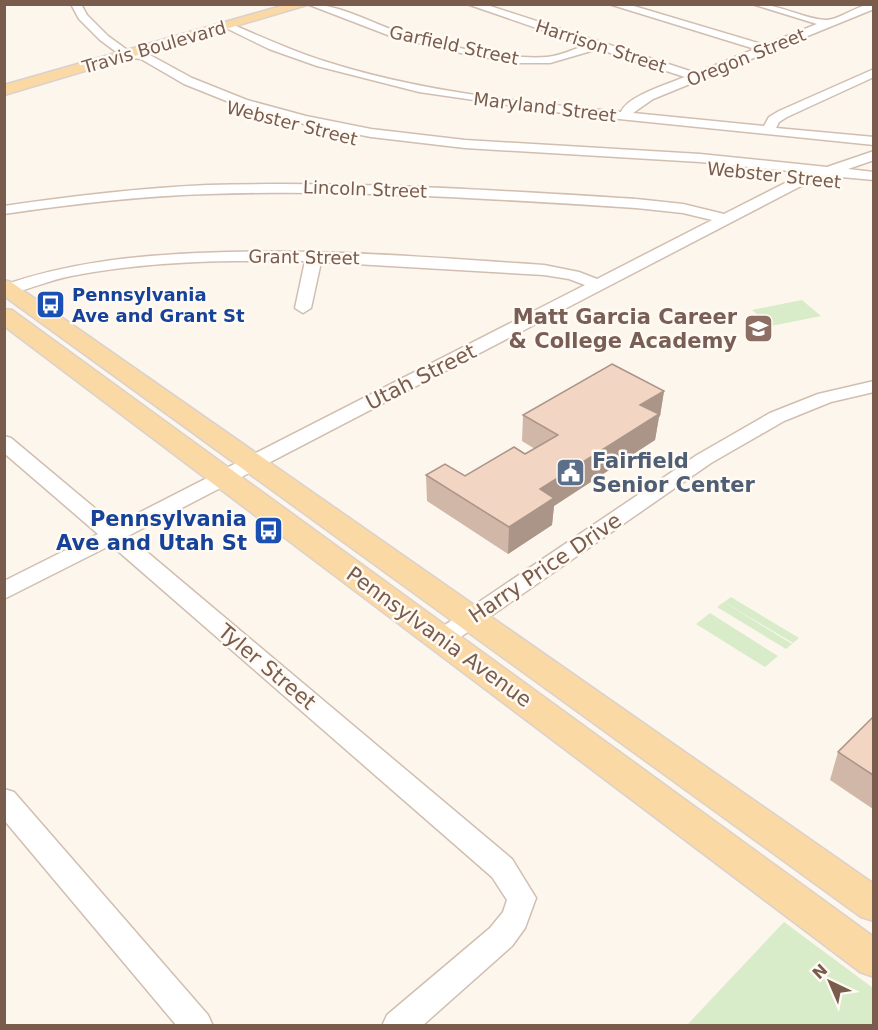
<svg xmlns="http://www.w3.org/2000/svg" width="878" height="1030" font-family="'DejaVu Sans',sans-serif">
	<style>
		.green { fill: #d8ecc9 }
		.lines { fill: none; stroke-linecap: round; stroke-linejoin: round }
		.minor-casing { stroke: #d1beb0; stroke-width: 3 }
		.major-casing { stroke: #dad1cd; stroke-width: 3 }
		.minor { fill: #fff; fill-rule: evenodd }
		.major { fill: #fbd9a5; fill-rule: evenodd }
		.wall { fill: #d1b7a8 }
		.shaded-wall { fill: #aa9588 }
		.building { fill: #f3d5c3; stroke: #aa9588; stroke-width: 1.5 }
		.labels { text-anchor: middle; dominant-baseline: central; stroke-width: 5; stroke-linejoin: round; paint-order: stroke }
		.far-street-label { font-size: 18px; fill: #7a5c4d; stroke: #fffaf3 }
		.far-transit-label { font-size: 18px; font-weight: bold; fill: #164399; stroke: #fffaf3; text-anchor: start }
		.education-label { font-size: 21px; font-weight: bold; fill: #785e54; stroke: #fffaf3; text-anchor: end }
		.street-label { font-size: 21px; fill: #7a5c4d; stroke: #fffaf3 }
		.service-label { font-size: 21px; font-weight: bold; fill: #4e5e75; stroke: #fffaf3; text-anchor: start }
		.transit-label { font-size: 21px; font-weight: bold; fill: #164399; stroke: #fffaf3; text-anchor: end }
	</style>
	<rect width="100%" height="100%" fill="#fdf6ec"/>
	<g class="green">
		<polygon points="802,300 821,316 771,326 752,310"/>
		<polygon points="731,597 799,638 793,643 724,602"/>
		<polygon points="724,602 792,644 786,649 717,607"/>
		<polygon points="710,613 778,656 765,667 696,624"/>
		<polygon points="784,922 873,988 873,1025 687,1025"/>
	</g>
	<g class="lines">
		<defs>
			<g id="minor">
				<path d="M71 4H81L87 15 108 36 130 52 148 54 192 78 247 100 306 116 371 129 465 140 700 154 827 167 874 151V160L848 169 874 172V180L830 176 801 186 128 536 512 859 536 898 525 928 512 946 422 1026H382L387 1015 490 928 503 912 507 900 492 877 111 545 4 599V581L98 534 4 453V436L11 438 115 525 585 285 569 279 544 275 321 262 311 308 303 313 295 308 305 261C227 260 147 261 71 276 50 280 30 289 9 294L4 293V285C67 263 132 256 198 253 313 248 428 257 544 265L579 272 597 279 712 220 683 213 636 208C493 199 351 189 208 194 140 196 72 204 4 214V206C72 196 140 188 208 185 351 181 493 190 636 199L683 204 724 214 791 180 809 173 700 162 465 148 371 137 304 124 239 106 184 84 141 59 123 57 100 40 79 19Z"/>
				<path d="M307 4C339 4 369 22 399 32 438 45 506 60 547 57 560 56 574 49 586 45L467 4H484L696 73 755 49 609 4H627L765 45 817 24 752 4C781 4 800 18 825 20 839 21 857 4 874 4V9L653 99 633 113 764 126 769 117 779 111 874 69V77L787 117 779 122 776 128 874 137V145L570 114 419 92 317 66 269 49 222 26 227 23 231 24C262 37 292 51 324 61 420 92 521 102 621 112 627 96 668 84 685 77L598 49 550 63H519L465 54 393 37Z"/>
				<polygon points="874,381 874,392 831,402 784,421 711,463 449,645 441,647 433,645 429,639 433,633 697,455 770,413 818,394"/>
				<polygon points="4,789 14,792 208,1015 213,1026 177,1026 4,820"/>
			</g>
			<g id="major">
				<polygon points="288,4 310,4 4,95 4,85"/>
				<polygon points="4,280 11,282 874,884 874,921 861,917 4,296"/>
				<polygon points="4,309 12,310 874,937 874,977 860,972 4,326"/>
			</g>
		</defs>
		<use href="#minor" class="minor-casing"/>
		<use href="#major" class="major-casing"/>
		<use href="#minor" class="minor"/>
		<use href="#major" class="major"/>
	</g>
	<g class="wall">
		<polygon points="664,391 660,416 659,417 655,440 554,506 552,525 508,554 427,501 426,475 465,476 525,454 535,449 522,441 523,415"/>
		<polygon points="873,717 873,809 830,780 838,752"/>
	</g>
	<polygon class="shaded-wall" points="664,391 660,416 659,417 655,440 554,506 552,525 508,554 509,527 540,489 640,405"/>
	<g class="building">
		<polygon points="612,364 664,391 640,405 659,414 540,489 554,498 509,527 426,475 445,464 465,476 514,447 525,454 558,435 523,415"/>
		<polygon points="873,717 873,775 838,752"/>
	</g>
	<defs>
		<symbol id="bus-square" viewBox="-11 -11 22 22"><rect x="-9" y="-9" width="18" height="18" rx="4" fill="#1a4fb4" stroke="#fffaf3"/><path d="M-5-6H5V4H4V6H2V4H-2V6H-4V4H-5ZM-3.5-4V0h7V-4ZM-3.5 1.2v1.5H-2V1.2ZM2 1.2v1.5H3.5V1.2Z" fill="#fff"/></symbol>
		<symbol id="school-square" viewBox="-11 -11 22 22"><rect x="-9" y="-9" width="18" height="18" rx="4" fill="#8d6e63" stroke="#fffaf3"/><path d="M0-5L7-2L0 1L-7-2ZM-4 1L0 2.5L4 1V4Q0 6-4 4Z" fill="#fff"/></symbol>
		<symbol id="civic-square" viewBox="-11 -11 22 22"><rect x="-9" y="-9" width="18" height="18" rx="4" fill="#5c6f8a" stroke="#fffaf3"/><path d="M-.6-6.5H3V-4.5H.6V-3L4-1V1h2V6H-6V1h2V-1L-.6-3ZM-1.2 2.5V6h2.4V2.5Z" fill="#fff"/></symbol>
	</defs>
	<g fill-rule="evenodd">
		<use href="#bus-square" x="34" y="288" width="33" height="33"/>
		<use href="#school-square" x="742" y="312" width="33" height="33"/>
		<use href="#civic-square" x="554" y="456" width="33" height="33"/>
		<use href="#bus-square" x="252" y="514" width="33" height="33"/>
	</g>
	<g class="labels">
		<g class="far-street-label">
			<text transform="translate(454 45) rotate(12)">Garfield Street</text>
			<text transform="translate(601 46) rotate(18)">Harrison Street</text>
			<text transform="translate(154 47) rotate(-16)">Travis Boulevard</text>
			<text transform="translate(746 57) rotate(-22)">Oregon Street</text>
			<text transform="translate(545 107) rotate(7)">Maryland Street</text>
			<text transform="translate(292 123) rotate(14)">Webster Street</text>
			<text transform="translate(774 175) rotate(6)">Webster Street</text>
			<text transform="translate(365 189) rotate(2)">Lincoln Street</text>
			<text transform="translate(304 257) rotate(1)">Grant Street</text>
		</g>
		<g class="far-transit-label">
			<text x="72" y="294">Pennsylvania<tspan x="72" dy="21">Ave and Grant St</tspan></text>
		</g>
		<g class="education-label">
			<text x="737" y="317">Matt Garcia Career<tspan x="737" dy="24">&amp; College Academy</tspan></text>
		</g>
		<g class="street-label">
			<text transform="translate(421 377) rotate(-27)">Utah Street</text>
			<text transform="translate(545 568) rotate(-34)">Harry Price Drive</text>
			<text transform="translate(439 637) rotate(36)">Pennsylvania Avenue</text>
			<text transform="translate(267 667) rotate(40)">Tyler Street</text>
		</g>
		<g class="service-label">
			<text x="592" y="461">Fairfield<tspan x="592" dy="24">Senior Center</tspan></text>
		</g>
		<g class="transit-label">
			<text x="247" y="519">Pennsylvania<tspan x="247" dy="24">Ave and Utah St</tspan></text>
		</g>
	</g>
	<rect width="878" height="1030" fill="none" stroke="#7a5c4d" stroke-width="12"/>
	<g transform="translate(830 982) rotate(316)" stroke="#fffaf3" stroke-width="4.5" paint-order="stroke">
	<path d="M0-4.5L10 22L0 15L-10 22Z" fill="#7a5c4d"/>
	<text y="-9" font-size="16" font-weight="bold" text-anchor="middle" fill="#7a5c4d">N</text>
	</g>
</svg>
